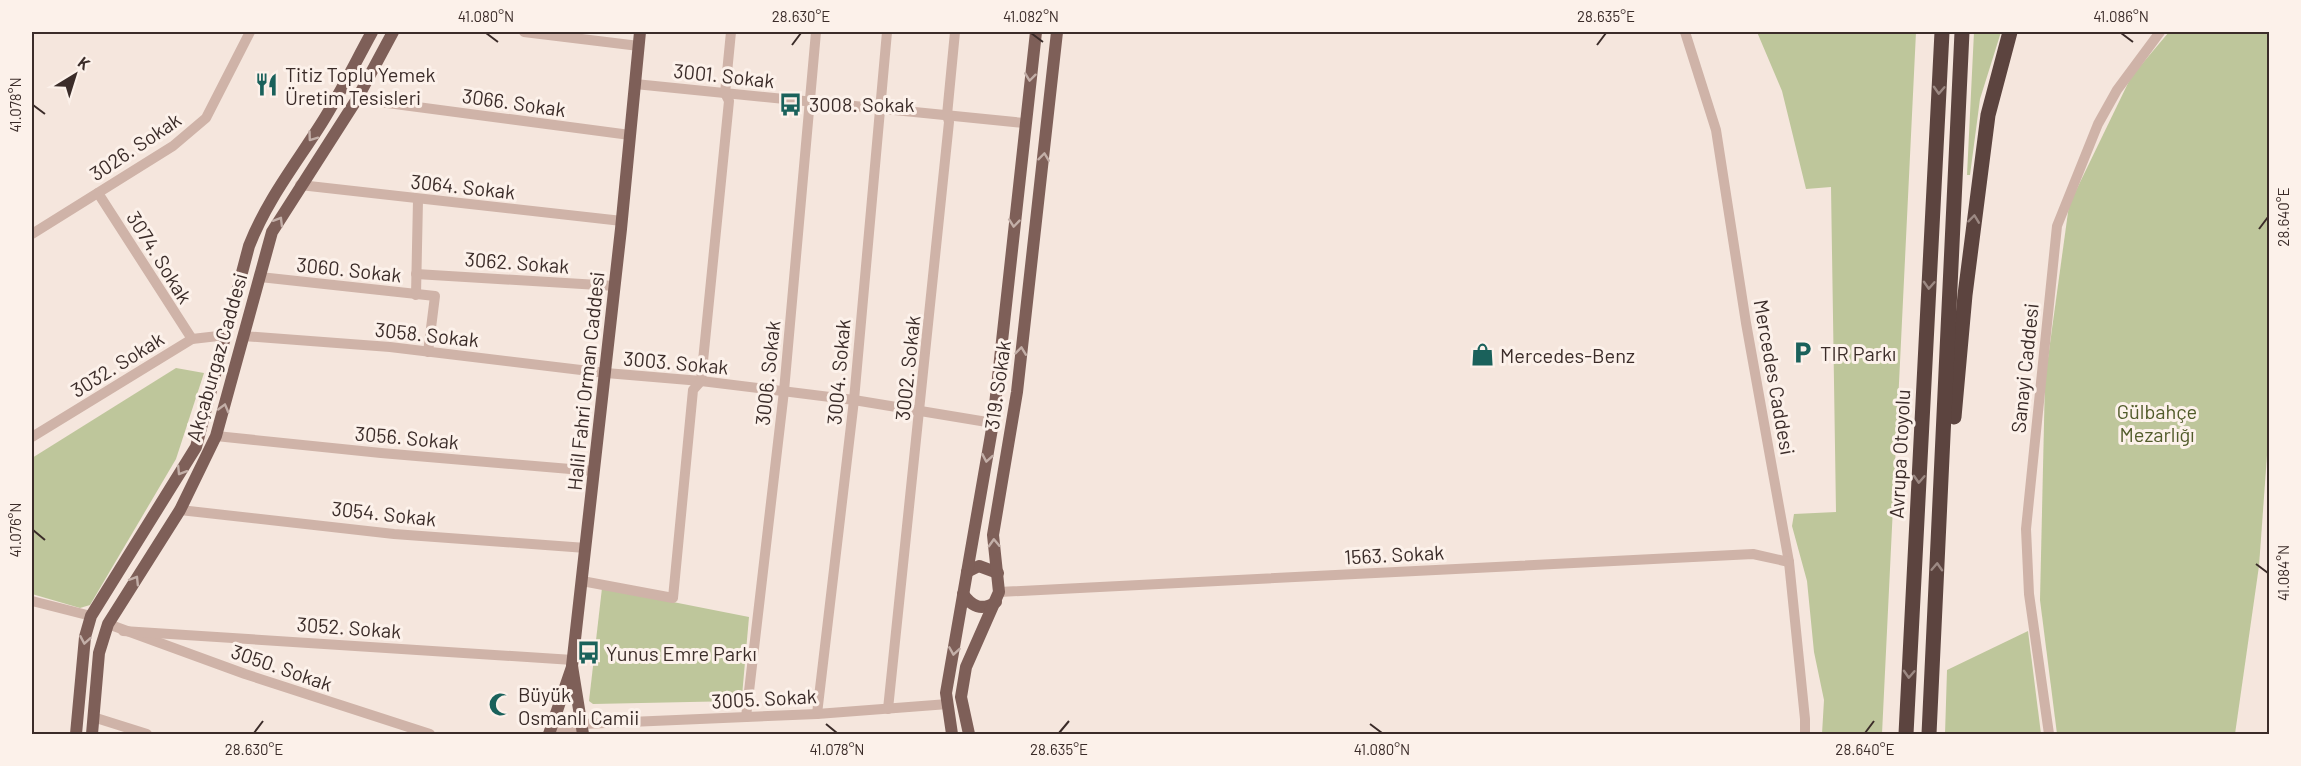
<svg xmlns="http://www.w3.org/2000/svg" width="2301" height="766" font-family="Barlow,sans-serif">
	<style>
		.green { fill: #bec69b }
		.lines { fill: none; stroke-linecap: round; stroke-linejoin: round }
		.minor { stroke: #cfb3a8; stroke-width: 10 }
		.major { stroke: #7e5f58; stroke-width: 12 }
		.highway { stroke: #5c443f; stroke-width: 15 }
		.oneway { stroke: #c3afa8 }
		.oneway2 { stroke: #9c8983 }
		.ticks { fill: none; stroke: #3b2c29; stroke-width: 2 }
		.labels { text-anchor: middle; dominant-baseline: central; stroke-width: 6; stroke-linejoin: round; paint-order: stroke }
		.poi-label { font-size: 20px; fill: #3b2c29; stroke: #fcf1ea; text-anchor: start }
		.street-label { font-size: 20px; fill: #3b2c29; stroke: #fcf1ea }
		.park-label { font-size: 20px; fill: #515b2a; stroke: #fcf1ea }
		.neatline { fill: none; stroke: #3b2c29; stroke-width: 2 }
		.ticks-label { font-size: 15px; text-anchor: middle; fill: #3b2c29 }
	</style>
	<rect width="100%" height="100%" fill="#f5e6dd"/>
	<g class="green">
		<polygon points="1757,32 1916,32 1882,734 1822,734 1824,700 1814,652 1807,581 1792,526 1794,514 1836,512 1831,187 1806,189 1782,91"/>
		<polygon points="1974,32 2001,32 1980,99 1970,175 1967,175"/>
		<polygon points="2169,32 2269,32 2269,428 2259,566 2235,734 2057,734 2040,600 2045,380 2069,205 2131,77"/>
		<polygon points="176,368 204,373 176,459 90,605 80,608 32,594 32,458"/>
		<polygon points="602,588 749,617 742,696 738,701 593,704 589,701"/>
		<polygon points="2028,631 2041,734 1945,734 1947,670"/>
	</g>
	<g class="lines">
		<g class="minor">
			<polyline points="524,32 639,46"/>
			<polyline points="1685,32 1716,130 1746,323 1789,562 1805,719 1805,734"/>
			<polyline points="635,84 1024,123"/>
			<polyline points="357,99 630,135"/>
			<polyline points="300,185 622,221"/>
			<polyline points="98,193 192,339"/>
			<polyline points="32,234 173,146 206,118 250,32"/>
			<polyline points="416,274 615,286"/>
			<polyline points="260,277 435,296 428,352"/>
			<polyline points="416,295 418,200"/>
			<polyline points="243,336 390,347 606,373 701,381 854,400 993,423"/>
			<polyline points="216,436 381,453 594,471"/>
			<polyline points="32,437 192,339 227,335"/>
			<polyline points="180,510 394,534 586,548"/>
			<polyline points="582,581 673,598 693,390 701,381 729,101 725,93 731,32"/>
			<polyline points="999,592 1753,554 1789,562"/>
			<polyline points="32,601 91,616"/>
			<polyline points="108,624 245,674 430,734"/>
			<polyline points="123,631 573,660"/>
			<polyline points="888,709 949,122 947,115 955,32"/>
			<polyline points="817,714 854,400 887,32"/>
			<polyline points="93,717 147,734"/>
			<polyline points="746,717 784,391 816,32"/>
			<polyline points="583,724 817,714 948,704"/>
			<polyline points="551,729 583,732"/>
			<polyline points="2049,734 2029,594 2026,529 2057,226 2098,124 2117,90 2160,32"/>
		</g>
		<g class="major">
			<polyline points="967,572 979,566 998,573"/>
			<path d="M963 594C972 607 982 611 996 602"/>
			<path d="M76 734 85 637 91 616 196 447 249 246C267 200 295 165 321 124 340 94 355 63 372 32"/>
			<polyline points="92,734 99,653 108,624 180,510 216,436 272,232 357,99 393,32"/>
			<polyline points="549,734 572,667"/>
			<polyline points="583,734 572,666 621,229 640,32"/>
			<polyline points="952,734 946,693 993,423 1036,32"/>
			<polyline points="969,734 961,697 966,667 999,592 993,535 1017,392 1057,32"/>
		</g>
		<g class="highway">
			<polyline points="1954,417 1965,295 1988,115 2010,32"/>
			<polyline points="1906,734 1942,32"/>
			<polyline points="1929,734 1962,32"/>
		</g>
	</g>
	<defs><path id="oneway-chevron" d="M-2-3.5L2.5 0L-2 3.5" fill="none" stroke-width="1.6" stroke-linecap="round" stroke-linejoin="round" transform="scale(1.5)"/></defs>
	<g class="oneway">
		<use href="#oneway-chevron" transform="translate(1030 77) rotate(97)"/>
		<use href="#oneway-chevron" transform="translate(312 137) rotate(126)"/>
		<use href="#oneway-chevron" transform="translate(1044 157) rotate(-83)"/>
		<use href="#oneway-chevron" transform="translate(279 221) rotate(-59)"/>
		<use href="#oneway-chevron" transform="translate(1014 223) rotate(96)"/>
		<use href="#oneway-chevron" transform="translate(1021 351) rotate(-83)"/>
		<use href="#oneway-chevron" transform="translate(224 408) rotate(-75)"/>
		<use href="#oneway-chevron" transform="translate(987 458) rotate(100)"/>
		<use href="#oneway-chevron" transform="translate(181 471) rotate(122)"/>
		<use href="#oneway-chevron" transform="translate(994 543) rotate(-92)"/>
		<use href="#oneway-chevron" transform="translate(135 580) rotate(-58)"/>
		<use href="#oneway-chevron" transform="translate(85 640) rotate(100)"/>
		<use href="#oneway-chevron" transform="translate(954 651) rotate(99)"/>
	</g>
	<g class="oneway2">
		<use href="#oneway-chevron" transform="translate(1939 90) rotate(93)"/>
		<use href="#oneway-chevron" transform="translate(1974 219) rotate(-83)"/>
		<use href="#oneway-chevron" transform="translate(1929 285) rotate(93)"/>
		<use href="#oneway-chevron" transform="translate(1919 479) rotate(93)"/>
		<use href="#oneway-chevron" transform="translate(1937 567) rotate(-87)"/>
		<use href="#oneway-chevron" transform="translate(1909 674) rotate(93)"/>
	</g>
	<path class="ticks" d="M486 33 498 42M1031 33 1043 42M2121 33 2133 42M792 45 801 33M1597 45 1606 33M33 105 45 114M2259 229 2268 217M33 530 45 540M2256 564 2268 573M826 724 837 733M1370 724 1382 733M254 733 263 721M1059 733 1069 721M1865 733 1874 721"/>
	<defs>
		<symbol id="restaurant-bare" viewBox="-9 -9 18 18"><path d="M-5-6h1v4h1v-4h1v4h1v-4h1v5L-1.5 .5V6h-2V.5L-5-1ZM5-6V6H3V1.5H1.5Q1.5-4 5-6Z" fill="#1a615b" stroke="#fcf1ea" stroke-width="2.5" paint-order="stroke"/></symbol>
		<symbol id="bus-bare" viewBox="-9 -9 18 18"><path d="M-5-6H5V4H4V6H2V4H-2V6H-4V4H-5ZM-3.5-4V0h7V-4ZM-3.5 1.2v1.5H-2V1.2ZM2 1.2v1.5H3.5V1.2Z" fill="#1a615b" stroke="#fcf1ea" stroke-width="2.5" paint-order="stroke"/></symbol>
		<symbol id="parking-bare" viewBox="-9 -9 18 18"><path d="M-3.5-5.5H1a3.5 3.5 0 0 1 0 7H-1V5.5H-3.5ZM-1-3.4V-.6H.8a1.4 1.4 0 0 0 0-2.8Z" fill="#1a615b" stroke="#fcf1ea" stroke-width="2.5" paint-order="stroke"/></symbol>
		<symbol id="shop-bare" viewBox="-9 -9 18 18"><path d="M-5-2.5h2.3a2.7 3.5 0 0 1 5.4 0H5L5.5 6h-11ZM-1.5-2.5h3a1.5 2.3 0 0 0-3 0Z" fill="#1a615b" stroke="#fcf1ea" stroke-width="2.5" paint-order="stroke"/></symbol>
		<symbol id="mosque-bare" viewBox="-9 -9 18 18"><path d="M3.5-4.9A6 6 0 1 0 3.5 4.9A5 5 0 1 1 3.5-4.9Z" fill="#1a615b" stroke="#fcf1ea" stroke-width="2.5" paint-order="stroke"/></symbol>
	</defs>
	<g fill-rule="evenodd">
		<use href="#restaurant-bare" x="250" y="68" width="33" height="33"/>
		<use href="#bus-bare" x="774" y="88" width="33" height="33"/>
		<use href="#parking-bare" x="1786" y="336" width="33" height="33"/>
		<use href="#shop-bare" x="1466" y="338" width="33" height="33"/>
		<use href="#bus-bare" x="572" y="636" width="33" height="33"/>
		<use href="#mosque-bare" x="484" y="688" width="33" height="33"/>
	</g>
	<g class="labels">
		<g class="poi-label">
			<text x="285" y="74">Titiz Toplu Yemek<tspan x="285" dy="23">Üretim Tesisleri</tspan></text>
			<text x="809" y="104">3008. Sokak</text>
			<text x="1820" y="353">TIR Parkı</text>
			<text x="1500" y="355">Mercedes-Benz</text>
			<text x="606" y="653">Yunus Emre Parkı</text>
			<text x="518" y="694">Büyük<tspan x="518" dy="23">Osmanlı Camii</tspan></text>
		</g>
		<g class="street-label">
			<text transform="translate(724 75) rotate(6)">3001. Sokak</text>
			<text transform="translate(514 102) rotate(8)">3066. Sokak</text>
			<text transform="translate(135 146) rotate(-34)">3026. Sokak</text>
			<text transform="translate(463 186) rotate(6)">3064. Sokak</text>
			<text transform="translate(160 257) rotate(58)">3074. Sokak</text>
			<text transform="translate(517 262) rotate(4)">3062. Sokak</text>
			<text transform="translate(349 269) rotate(6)">3060. Sokak</text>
			<text transform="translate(427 334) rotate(6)">3058. Sokak</text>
			<text transform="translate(216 357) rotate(-74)">Akçaburgaz Caddesi</text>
			<text transform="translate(676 362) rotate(5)">3003. Sokak</text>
			<text transform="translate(117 364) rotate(-32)">3032. Sokak</text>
			<text transform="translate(907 368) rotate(-84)">3002. Sokak</text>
			<text transform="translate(2024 368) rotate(-84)">Sanayi Caddesi</text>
			<text transform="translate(838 372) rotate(-85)">3004. Sokak</text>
			<text transform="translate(767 373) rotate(-84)">3006. Sokak</text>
			<text transform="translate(1775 377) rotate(80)">Mercedes Caddesi</text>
			<text transform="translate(585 381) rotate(-84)">Halil Fahri Orman Caddesi</text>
			<text transform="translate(997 385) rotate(-82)">319. Sokak</text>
			<text transform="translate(407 437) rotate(5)">3056. Sokak</text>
			<text transform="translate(1899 454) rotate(-87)">Avrupa Otoyolu</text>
			<text transform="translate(384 513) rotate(6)">3054. Sokak</text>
			<text transform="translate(1394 554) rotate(-3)">1563. Sokak</text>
			<text transform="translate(349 627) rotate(4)">3052. Sokak</text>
			<text transform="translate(282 667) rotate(19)">3050. Sokak</text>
			<text transform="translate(764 698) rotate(-3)">3005. Sokak</text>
		</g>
		<g class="park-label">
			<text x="2157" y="411">Gülbahçe<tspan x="2157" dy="23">Mezarlığı</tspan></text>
		</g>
	</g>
	<rect width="2301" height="766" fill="none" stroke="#fcf1ea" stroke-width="66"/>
	<g transform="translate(75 75) rotate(38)" stroke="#fcf1ea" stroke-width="4.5" paint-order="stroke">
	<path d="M0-4.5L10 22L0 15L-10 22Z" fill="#3b2c29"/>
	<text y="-9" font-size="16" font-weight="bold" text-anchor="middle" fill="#3b2c29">K</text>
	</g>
	<rect x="33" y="33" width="2235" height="700" class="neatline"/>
	<g class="ticks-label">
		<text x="486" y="22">41.080°N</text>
		<text x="801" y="22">28.630°E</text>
		<text x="1031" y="22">41.082°N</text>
		<text x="1606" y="22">28.635°E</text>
		<text x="2121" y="22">41.086°N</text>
		<text transform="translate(16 105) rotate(-90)" y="5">41.078°N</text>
		<text transform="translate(2284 217) rotate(-90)" y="5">28.640°E</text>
		<text transform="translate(16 530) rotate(-90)" y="5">41.076°N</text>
		<text transform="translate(2284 573) rotate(-90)" y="5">41.084°N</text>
		<text x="254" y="755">28.630°E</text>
		<text x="837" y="755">41.078°N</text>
		<text x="1059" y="755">28.635°E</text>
		<text x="1382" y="755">41.080°N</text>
		<text x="1865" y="755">28.640°E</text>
	</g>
</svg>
